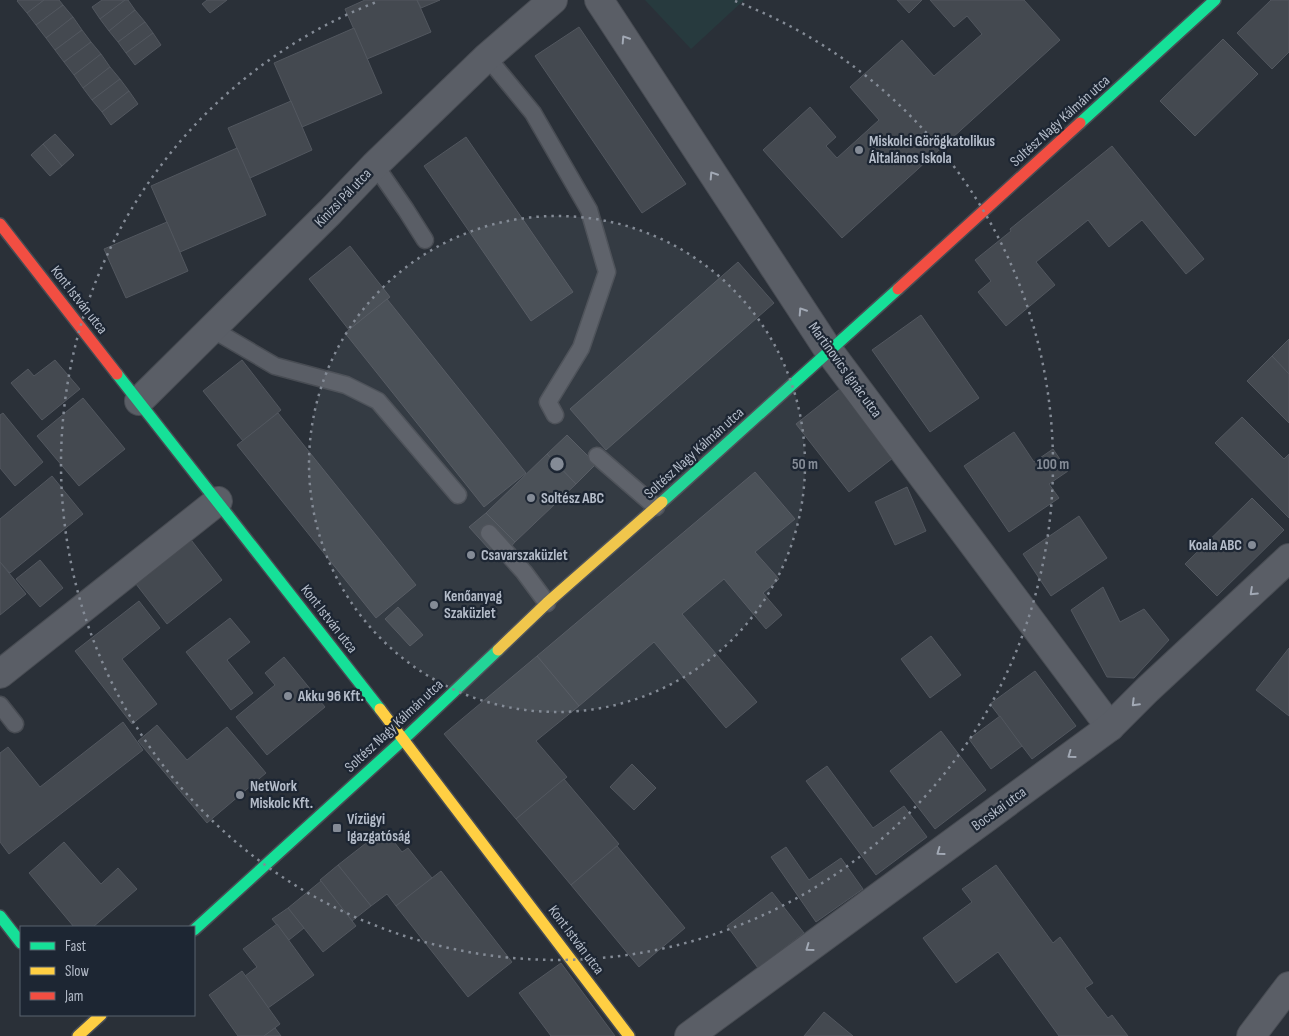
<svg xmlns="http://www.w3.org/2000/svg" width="1289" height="1036" font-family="'Sofia Sans Condensed',sans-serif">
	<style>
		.green { fill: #273a3e }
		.building { fill: #444950; stroke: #52575f }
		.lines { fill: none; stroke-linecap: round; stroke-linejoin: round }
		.lane-casing { stroke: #484c53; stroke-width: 19 }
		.street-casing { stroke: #484c53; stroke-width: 30 }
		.fast-casing { stroke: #484c53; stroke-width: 14 }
		.slow-casing { stroke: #484c53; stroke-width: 14 }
		.jam-casing { stroke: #484c53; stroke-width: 14 }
		.lane { stroke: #5a5e66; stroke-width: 16 }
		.street { stroke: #5a5e66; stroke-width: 28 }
		.fast { stroke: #16e098; stroke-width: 11 }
		.slow { stroke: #ffcf43; stroke-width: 11 }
		.jam { stroke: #f24e42; stroke-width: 11 }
		.oneway { stroke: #a2a9b5 }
		.ring { fill: none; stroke: #848b96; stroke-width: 2.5; stroke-dasharray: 2.5 5 }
		.poi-dot { fill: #848b96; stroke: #1d2633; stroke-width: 2 }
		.labels { text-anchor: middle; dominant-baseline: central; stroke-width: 4.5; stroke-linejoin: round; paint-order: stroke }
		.street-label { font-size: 15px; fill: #b4bcc9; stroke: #1d2633 }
		.poi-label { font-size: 15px; font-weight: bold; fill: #b4bcc9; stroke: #1d2633; text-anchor: start }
		.centre { fill: #848b96; stroke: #1d2633; stroke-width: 2.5 }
		.ring-label { font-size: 15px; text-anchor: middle; font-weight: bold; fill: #848b96; stroke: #1d2633; stroke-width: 4.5; stroke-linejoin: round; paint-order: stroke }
	</style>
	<rect width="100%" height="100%" fill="#2a3038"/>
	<polygon class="green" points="645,0 744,0 691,49"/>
	<g class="building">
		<polygon points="18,0 44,0 27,13 17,1"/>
		<polygon points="44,0 59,0 63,5 36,25 27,13"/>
		<polygon points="102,0 125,0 100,19 92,7"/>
		<polygon points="125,0 128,0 135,10 109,31 100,19"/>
		<polygon points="207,0 227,0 210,13 202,4"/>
		<polygon points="365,0 417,0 431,32 367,59 345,9"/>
		<polygon points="417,0 440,0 421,8"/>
		<polygon points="897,0 922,0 909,13"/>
		<polygon points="930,0 1024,0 1060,40 842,238 763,150 810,107 836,137 826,146 837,158 879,120 850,87 902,40 934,76 982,34 967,16 954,27"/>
		<polygon points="1271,0 1289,0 1289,52 1272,69 1237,33"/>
		<polygon points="63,5 73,17 46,38 36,25"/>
		<polygon points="135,10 145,22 118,42 109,31"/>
		<polygon points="73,17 82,30 55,50 46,38"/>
		<polygon points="145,22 153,33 126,53 118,42"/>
		<polygon points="579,27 686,184 642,213 535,56"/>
		<polygon points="354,28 382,93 302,127 274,63"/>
		<polygon points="82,30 91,42 64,62 55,50"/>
		<polygon points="153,33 161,45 135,65 126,53"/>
		<polygon points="1223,39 1258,74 1195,136 1160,101"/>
		<polygon points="91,42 101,54 74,75 64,62"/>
		<polygon points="101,54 110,67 83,88 74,75"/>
		<polygon points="110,67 120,79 92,100 83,88"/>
		<polygon points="120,79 129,91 102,112 92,100"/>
		<polygon points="129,91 138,104 111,125 102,112"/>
		<polygon points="291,101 312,150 250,178 228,128"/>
		<polygon points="55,134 74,155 62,166 43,144"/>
		<polygon points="466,137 573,292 531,321 424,166"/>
		<polygon points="43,144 62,166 50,176 31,155"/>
		<polygon points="1112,146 1204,259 1186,274 1142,220 1109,247 1088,220 1036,262 1055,285 1006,326 978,292 991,281 975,260 1011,231 1010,229"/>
		<polygon points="237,148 266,215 180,252 151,186"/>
		<polygon points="167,222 188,271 126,298 104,249"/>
		<polygon points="350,246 390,297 349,330 309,279"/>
		<polygon points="738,262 774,303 606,450 570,409"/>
		<polygon points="387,299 526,473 484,507 345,333"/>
		<polygon points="921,315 979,398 930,432 872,350"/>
		<polygon points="1289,339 1289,374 1272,356"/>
		<polygon points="1272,356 1289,374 1289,423 1247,381"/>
		<polygon points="55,360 80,389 42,420 11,383 28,369 34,376"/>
		<polygon points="242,360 281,410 243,441 203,391"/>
		<polygon points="840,389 893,458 849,492 796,424"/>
		<polygon points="83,398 125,449 79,486 37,436"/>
		<polygon points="3,413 43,462 15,486 0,468 0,415"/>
		<polygon points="278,413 416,585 376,618 237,445"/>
		<polygon points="1242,417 1284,459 1289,454 1289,518 1215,443"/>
		<polygon points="1014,432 1034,462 1053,449 1068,471 1049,484 1059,498 1009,532 964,466"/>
		<polygon points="567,435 596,464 576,484 547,454"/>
		<polygon points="547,454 576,484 515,542 486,513"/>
		<polygon points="755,472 795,519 755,552 779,579 763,593 782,615 766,629 724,579 682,614 757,702 726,728 654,642 579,706 537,656"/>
		<polygon points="52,476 83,514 10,573 0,562 0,519"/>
		<polygon points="907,487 926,531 895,545 875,502"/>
		<polygon points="1252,498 1284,530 1217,596 1185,564"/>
		<polygon points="486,513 515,542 499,560 469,527"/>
		<polygon points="1079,516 1107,558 1051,596 1023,554"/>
		<polygon points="185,532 222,580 167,624 129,575"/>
		<polygon points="40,560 63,588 40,607 16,579"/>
		<polygon points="0,562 26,594 0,615"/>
		<polygon points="1103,587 1120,622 1144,609 1169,640 1134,678 1107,677 1071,610"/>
		<polygon points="139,601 160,628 122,659 157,704 132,724 75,651"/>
		<polygon points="398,607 423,635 410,646 385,619"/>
		<polygon points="230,618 250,642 227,660 253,693 231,710 186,652"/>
		<polygon points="931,636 961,675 930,698 901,659"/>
		<polygon points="1289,648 1289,716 1256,690"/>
		<polygon points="537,656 579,706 536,741 567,777 516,819 444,734"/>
		<polygon points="284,657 325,707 267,755 236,717 275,685 265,673"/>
		<polygon points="1035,671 1076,726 1032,759 990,704"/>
		<polygon points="1000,716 1022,746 991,769 969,739"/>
		<polygon points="123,722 143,750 9,854 0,842 0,753 8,747 40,787"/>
		<polygon points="157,725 187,760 227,727 266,773 207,823 138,741"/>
		<polygon points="941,731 986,790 935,829 890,771"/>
		<polygon points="632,764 656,788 634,810 610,787"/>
		<polygon points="827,766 873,828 904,806 927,837 876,875 806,781"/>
		<polygon points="564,779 619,844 571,885 516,819"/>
		<polygon points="384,829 402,852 408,848 432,878 396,906 387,894 371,906 338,865"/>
		<polygon points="64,842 101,884 118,868 137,889 93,927 74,927 29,873"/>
		<polygon points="617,846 685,928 639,967 571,885"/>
		<polygon points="786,847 809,880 841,858 863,889 816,922 771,857"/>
		<polygon points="338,865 371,906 352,921 320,880"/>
		<polygon points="996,865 1053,943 1060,937 1093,983 1085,988 1108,1018 1112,1015 1128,1036 1059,1036 998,952 956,983 923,938 972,902 962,889"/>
		<polygon points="441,871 512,962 468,997 396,906"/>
		<polygon points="321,881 356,926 323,952 288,908"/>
		<polygon points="772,892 804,933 758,968 727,926"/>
		<polygon points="288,908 304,928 289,940 272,919"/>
		<polygon points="277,924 314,975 268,1008 245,976 257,967 243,949"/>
		<polygon points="561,963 615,1036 551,1036 519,993"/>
		<polygon points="242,971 280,1024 264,1036 238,1036 209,995"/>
		<polygon points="824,1012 853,1036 804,1036"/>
		<polygon points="275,1028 281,1036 264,1036"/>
	</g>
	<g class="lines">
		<defs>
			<g id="lane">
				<polyline points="487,57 533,113 589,210 607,272 581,348 548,402 555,415"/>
				<polyline points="375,165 406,210 425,240"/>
				<polyline points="212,329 275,366 346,385 378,401 458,495"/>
				<polyline points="597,456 656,507"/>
				<polyline points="489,533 524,572 547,603"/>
				<polyline points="0,705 15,724"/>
			</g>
			<g id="street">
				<polyline points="599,0 829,351 1110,727"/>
				<polyline points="139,401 330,212 375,165 487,57 553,0"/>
				<polyline points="0,674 218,501"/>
				<polyline points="689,1036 1110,727 1147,690 1289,558"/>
				<polyline points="1251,1036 1289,986"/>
			</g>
			<g id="fast">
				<polyline points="1080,123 1215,0"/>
				<polyline points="117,374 380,709"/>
				<polyline points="662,502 898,289"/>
				<polyline points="0,916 21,943"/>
				<polyline points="194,930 404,739 498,650"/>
			</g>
			<g id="slow">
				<polyline points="498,650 547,603 662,502"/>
				<polyline points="380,709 629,1036"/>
				<polyline points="78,1036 101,1015"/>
			</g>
			<g id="jam">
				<polyline points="0,224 117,374"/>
				<polyline points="898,289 1080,123"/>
			</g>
		</defs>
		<use href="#lane" class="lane-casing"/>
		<use href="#street" class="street-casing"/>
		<use href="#fast" class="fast-casing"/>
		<use href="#slow" class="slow-casing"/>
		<use href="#jam" class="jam-casing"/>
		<use href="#lane" class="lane"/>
		<use href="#street" class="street"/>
		<use href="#fast" class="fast"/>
		<use href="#slow" class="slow"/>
		<use href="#jam" class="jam"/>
	</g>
	<defs><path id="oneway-chevron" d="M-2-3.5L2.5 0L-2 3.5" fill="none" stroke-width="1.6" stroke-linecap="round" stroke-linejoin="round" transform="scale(1.25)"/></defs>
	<g class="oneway">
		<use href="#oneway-chevron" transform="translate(625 39) rotate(-123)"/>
		<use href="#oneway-chevron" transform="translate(713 175) rotate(-123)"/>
		<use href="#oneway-chevron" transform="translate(802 311) rotate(-123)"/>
		<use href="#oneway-chevron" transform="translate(1253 592) rotate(137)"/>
		<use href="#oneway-chevron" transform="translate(1135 703) rotate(135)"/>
		<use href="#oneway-chevron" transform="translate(1071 755) rotate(144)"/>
		<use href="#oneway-chevron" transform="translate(940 852) rotate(144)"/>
		<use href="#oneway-chevron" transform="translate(809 948) rotate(144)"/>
	</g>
	<circle cx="557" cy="464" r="248" fill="#848b96" fill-opacity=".12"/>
	<g class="ring">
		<circle cx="557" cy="464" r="248"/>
		<path d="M735 1A496 496 0 1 1 379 1"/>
	</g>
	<g class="poi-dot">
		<circle cx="859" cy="150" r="5"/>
		<circle cx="531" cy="498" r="5"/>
		<circle cx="1252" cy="545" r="5"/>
		<circle cx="471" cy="555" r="5"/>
		<circle cx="434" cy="605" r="5"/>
		<circle cx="288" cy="696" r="5"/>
		<circle cx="240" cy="795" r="5"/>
		<rect x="332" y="823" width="10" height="10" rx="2.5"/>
	</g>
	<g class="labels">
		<g class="street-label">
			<text transform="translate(1060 121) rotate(-42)">Soltész Nagy Kálmán utca</text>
			<text transform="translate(343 198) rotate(-46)">Kinizsi Pál utca</text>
			<text transform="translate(79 300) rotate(52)">Kont István utca</text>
			<text transform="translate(845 370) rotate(54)">Martinovics Ignác utca</text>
			<text transform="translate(694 453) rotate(-42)">Soltész Nagy Kálmán utca</text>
			<text transform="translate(329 619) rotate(52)">Kont István utca</text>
			<text transform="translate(394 726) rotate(-43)">Soltész Nagy Kálmán utca</text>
			<text transform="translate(999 809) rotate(-36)">Bocskai utca</text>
			<text transform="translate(576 940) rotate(53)">Kont István utca</text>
		</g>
		<g class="poi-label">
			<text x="869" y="141">Miskolci Görögkatolikus<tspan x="869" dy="17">Általános Iskola</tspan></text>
			<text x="541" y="498">Soltész ABC</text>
			<text x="1242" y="545" text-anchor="end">Koala ABC</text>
			<text x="481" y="555">Csavarszaküzlet</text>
			<text x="444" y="596">Kenőanyag<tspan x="444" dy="17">Szaküzlet</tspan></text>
			<text x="298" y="696">Akku 96 Kft.</text>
			<text x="250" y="786">NetWork<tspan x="250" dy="17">Miskolc Kft.</tspan></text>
			<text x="347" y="819">Vízügyi<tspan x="347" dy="17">Igazgatóság</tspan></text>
		</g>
	</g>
	<circle cx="557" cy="464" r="8" class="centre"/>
	<g class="ring-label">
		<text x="805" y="469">50 m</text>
		<text x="1053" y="469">100 m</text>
	</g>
	<rect x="20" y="926" width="175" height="90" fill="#1d2633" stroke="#59626f"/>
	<rect x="30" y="942" width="25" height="8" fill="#16e098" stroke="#59626f"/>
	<text x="65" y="951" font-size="15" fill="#b4bcc9">Fast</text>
	<rect x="30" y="967" width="25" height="8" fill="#ffcf43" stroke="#59626f"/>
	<text x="65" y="976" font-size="15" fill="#b4bcc9">Slow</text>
	<rect x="30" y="992" width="25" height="8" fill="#f24e42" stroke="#59626f"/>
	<text x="65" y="1001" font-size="15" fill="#b4bcc9">Jam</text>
</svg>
